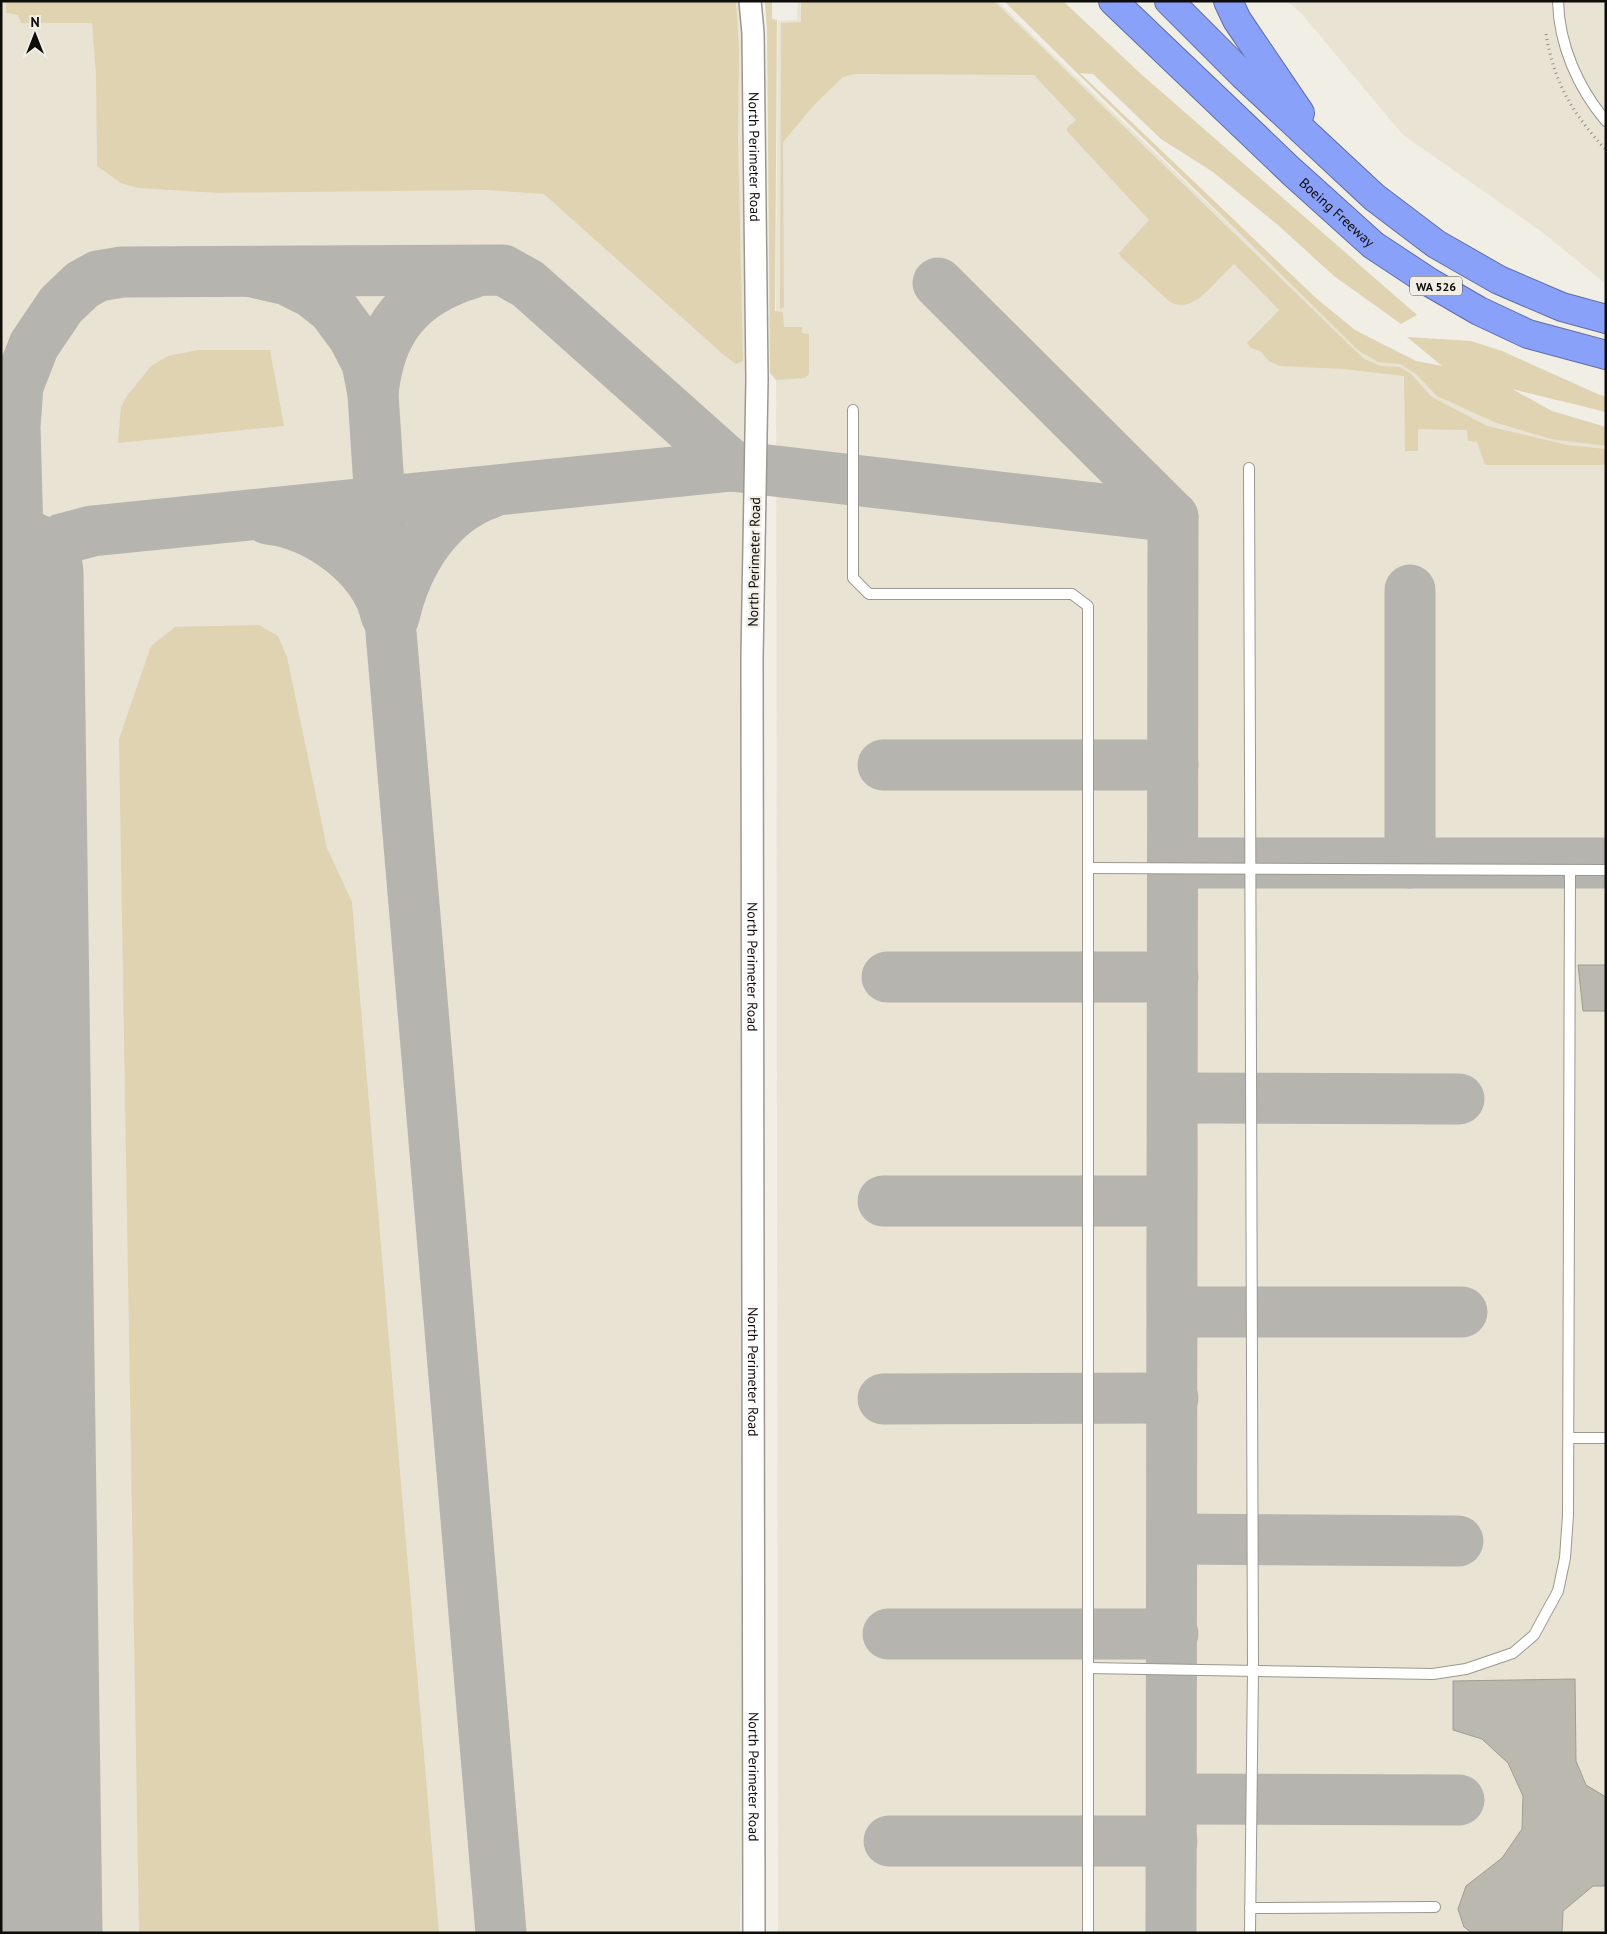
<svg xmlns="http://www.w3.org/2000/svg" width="1607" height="1934" font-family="'PT Sans',sans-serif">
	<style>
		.built { fill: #e9e3d4 }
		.green { fill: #dfd3b1 }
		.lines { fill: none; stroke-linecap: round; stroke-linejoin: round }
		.taxiway { stroke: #b6b4ae; stroke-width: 51 }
		.runway { stroke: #b6b4ae; stroke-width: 129 }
		.building { fill: #bbb8b0; stroke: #9f9c94 }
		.lane-casing { stroke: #9b9890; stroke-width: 12 }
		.street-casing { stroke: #9b9890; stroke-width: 24 }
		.highway-casing { stroke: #5e6da5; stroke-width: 30 }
		.path { stroke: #908e88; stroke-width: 3; stroke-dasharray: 1 4; stroke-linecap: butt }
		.lane { stroke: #fff; stroke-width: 10 }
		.street { stroke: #fff; stroke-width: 21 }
		.highway { stroke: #89a1f9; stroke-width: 28 }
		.labels { text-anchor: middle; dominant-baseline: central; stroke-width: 4.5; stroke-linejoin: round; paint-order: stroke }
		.shield { fill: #f1eee6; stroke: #52504c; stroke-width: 1 }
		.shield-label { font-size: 12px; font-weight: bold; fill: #0e0d0a }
		.street-label { font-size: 14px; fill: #0e0d0a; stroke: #f1eee6 }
	</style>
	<rect width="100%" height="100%" fill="#f1eee6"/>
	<g class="built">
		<polygon points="1,1 743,1 745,22 748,1534 740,1933 1,1933"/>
		<polygon points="798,1 997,1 1276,269 1318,306 1383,353 1606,440 1606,1933 778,1933 776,315 778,21 797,20"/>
		<polygon points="1287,1 1606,1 1606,284 1542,232 1403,135 1302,14"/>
	</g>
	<g class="green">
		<polygon points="6,1 736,1 739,49 738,139 743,361 736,364 725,356 544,194 488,190 219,193 138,188 121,183 97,166 96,76 92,23 21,23 18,15 6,13"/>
		<polygon points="765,1 772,1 772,19 777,20 775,311 783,312 784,327 802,327 802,333 809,334 809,374 805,378 776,380 770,373 767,29"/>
		<path d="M801 1H994L1364 359 1381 366 1400 367 1410 373 1432 397 1487 426 1567 445 1606 449V465H1485L1477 442 1468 441 1467 430 1418 429V451H1405L1404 376 1343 369 1280 366 1269 361 1260 351 1251 348 1247 343 1279 310 1234 264C1217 278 1194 316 1170 302L1121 257 1119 253 1149 220 1067 131V128L1076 120 1034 75 855 74 843 77 815 104 783 142 784 307 780 309 781 23 801 22Z"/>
		<polygon points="1004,1 1063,1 1141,74 1417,315 1401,324 1334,276 1279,226 1213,172 1161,139 1093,74 1080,73 1316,298 1355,330 1416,361 1442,366 1407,337 1471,341 1502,351 1600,395 1606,396 1606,412 1512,389 1552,411 1606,427 1606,446 1551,439 1494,422 1437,396 1416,374 1400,364 1378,362 1359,351"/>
		<polygon points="198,350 270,350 284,426 118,443 121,407 127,396 151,366 168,356"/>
		<polygon points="259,625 278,636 287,657 327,848 352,902 439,1933 139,1933 119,739 151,646 175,627"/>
	</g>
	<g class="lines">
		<g class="taxiway">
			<polyline points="252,272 287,280 313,293 333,309 353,336 367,363 373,394 380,502 501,1933"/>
			<polyline points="938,283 1173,517"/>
			<path d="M373 394C379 330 409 292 472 273"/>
			<path d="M268 519C315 523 376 566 386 615"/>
			<polyline points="19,574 37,552 62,539 92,531 732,466 1173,517 1171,1933"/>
			<polyline points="19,574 15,426 18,386 34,345 61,305 82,285 98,276 122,272 503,270 528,284 732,466"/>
			<polyline points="1410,590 1410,863"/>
			<path d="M394 617C406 565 437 511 490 493"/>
			<polyline points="1,704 21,751"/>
			<polyline points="883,765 1173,765"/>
			<polyline points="1173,863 1606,863"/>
			<polyline points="887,977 1173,977"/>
			<polyline points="1173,1098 1459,1099"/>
			<polyline points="883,1201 1171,1201"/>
			<polyline points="1173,1312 1462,1312"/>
			<polyline points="883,1399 1173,1398"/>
			<polyline points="1173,1539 1458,1541"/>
			<polyline points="888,1634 1173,1634"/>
			<polyline points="1173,1799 1459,1800"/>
			<polyline points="889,1841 1172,1841"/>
		</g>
		<polyline class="runway" points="19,574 38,1933"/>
	</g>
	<g class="building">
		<polygon points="1578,965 1606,965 1606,1011 1583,1011"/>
		<polygon points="1575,1679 1576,1761 1586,1785 1606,1797 1606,1886 1593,1886 1563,1911 1562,1933 1472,1933 1464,1927 1458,1909 1466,1886 1502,1858 1522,1829 1523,1796 1508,1763 1482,1739 1453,1730 1453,1681"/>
	</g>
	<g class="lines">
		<defs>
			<g id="lane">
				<path d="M1558 1C1559 45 1578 88 1606 121"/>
				<polyline points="853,410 853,578 869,594 1072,594 1088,606 1088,1933"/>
				<polyline points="1249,468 1253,1669 1250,1933"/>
				<polyline points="1088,868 1606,870"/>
				<polyline points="1569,1438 1606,1438"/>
				<polyline points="1088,1668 1433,1674 1466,1669 1513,1653 1534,1635 1558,1591 1565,1558 1568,1515 1570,870"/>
				<polyline points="1250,1908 1435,1907"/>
			</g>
			<g id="street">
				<path id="s1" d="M750 1 753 33 757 379 752 658 754 1933"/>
			</g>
			<g id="highway">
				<path id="s2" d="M1113 1 1291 171 1373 245 1429 282 1479 311 1528 334 1606 355"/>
				<polyline points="1169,1 1242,74 1374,197 1436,244 1499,280 1562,307 1606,319"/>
				<polyline points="1228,1 1237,20 1300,113"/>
			</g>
		</defs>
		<use href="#lane" class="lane-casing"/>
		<use href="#street" class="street-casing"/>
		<use href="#highway" class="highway-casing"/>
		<path class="path" d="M1546 34C1554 83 1573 114 1606 150"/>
		<use href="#lane" class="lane"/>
		<use href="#street" class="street"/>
		<use href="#highway" class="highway"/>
	</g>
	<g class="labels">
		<rect class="shield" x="1410" y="276.5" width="52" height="19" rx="4"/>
		<g class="shield-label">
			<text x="1436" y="286">WA 526</text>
		</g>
		<g class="street-label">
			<text stroke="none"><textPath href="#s1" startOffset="156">North Perimeter Road</textPath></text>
			<text stroke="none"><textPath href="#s2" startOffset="308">Boeing Freeway</textPath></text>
			<text transform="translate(754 562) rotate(-89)">North Perimeter Road</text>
			<text stroke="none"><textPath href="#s1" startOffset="966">North Perimeter Road</textPath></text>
			<text stroke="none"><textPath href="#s1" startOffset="1371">North Perimeter Road</textPath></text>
			<text stroke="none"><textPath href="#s1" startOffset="1776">North Perimeter Road</textPath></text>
		</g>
	</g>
	<rect width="1607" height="1934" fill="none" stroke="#0e0d0a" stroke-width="5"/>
	<g transform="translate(35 35)" stroke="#f1eee6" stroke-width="4" paint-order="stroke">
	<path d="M0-4L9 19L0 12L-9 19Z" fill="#0e0d0a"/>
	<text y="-8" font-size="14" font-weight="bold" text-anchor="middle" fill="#0e0d0a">N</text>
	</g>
</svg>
